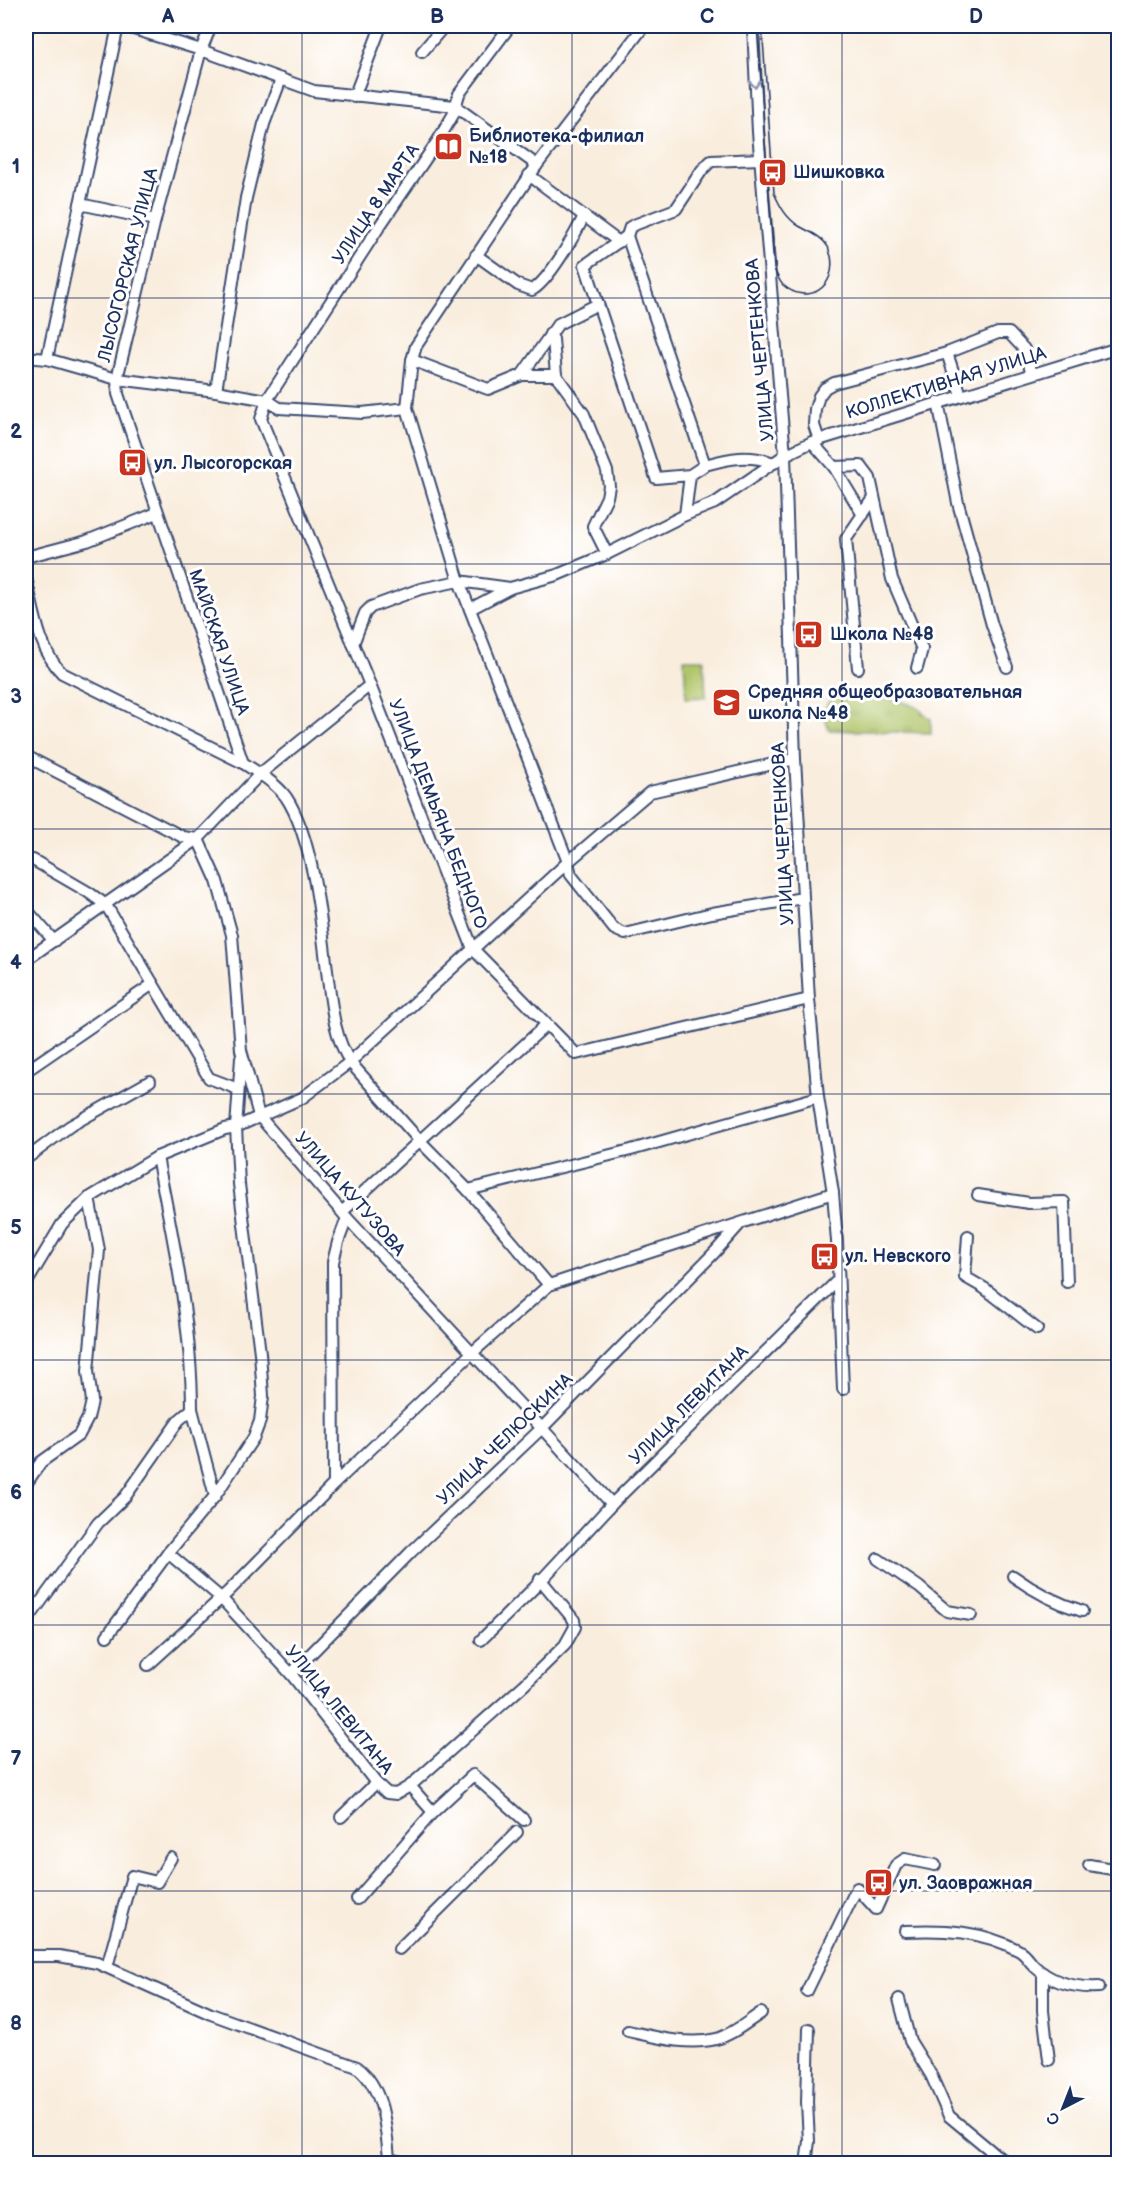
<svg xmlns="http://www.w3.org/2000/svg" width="1144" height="2189" font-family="'Balsamiq Sans',sans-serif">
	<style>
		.grass { fill: url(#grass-tufts); stroke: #667a64; stroke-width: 1.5 }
		.park { fill: #b0c569; stroke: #667a64; stroke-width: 1.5 }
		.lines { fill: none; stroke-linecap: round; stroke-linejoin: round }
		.minor-casing { stroke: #3c4c71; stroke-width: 14 }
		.minor { stroke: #fff; stroke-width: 10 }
		.tram { stroke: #1b2f5e; stroke-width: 1.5 }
		.oneway { stroke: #8d97ae }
		.grid { fill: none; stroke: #1b2f5e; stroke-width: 1.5; stroke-opacity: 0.55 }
		.labels { text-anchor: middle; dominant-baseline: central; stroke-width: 6; stroke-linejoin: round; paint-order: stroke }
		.poi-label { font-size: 18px; font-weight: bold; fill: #1b2f5e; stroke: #fff; text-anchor: start }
		.street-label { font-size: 18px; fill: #1b2f5e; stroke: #fff }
		.neatline { fill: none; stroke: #1b2f5e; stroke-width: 2 }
		.grid-label { font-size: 20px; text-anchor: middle; font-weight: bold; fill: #1b2f5e }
	</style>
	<defs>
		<pattern id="grass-tufts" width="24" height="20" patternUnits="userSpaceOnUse" patternTransform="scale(1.5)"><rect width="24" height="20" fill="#b0c569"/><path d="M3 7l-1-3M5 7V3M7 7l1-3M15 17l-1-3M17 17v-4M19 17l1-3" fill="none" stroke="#8ea05a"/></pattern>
	</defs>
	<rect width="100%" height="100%" fill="#fff"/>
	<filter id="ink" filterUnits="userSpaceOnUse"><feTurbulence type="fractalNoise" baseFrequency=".0167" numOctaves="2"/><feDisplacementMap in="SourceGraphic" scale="12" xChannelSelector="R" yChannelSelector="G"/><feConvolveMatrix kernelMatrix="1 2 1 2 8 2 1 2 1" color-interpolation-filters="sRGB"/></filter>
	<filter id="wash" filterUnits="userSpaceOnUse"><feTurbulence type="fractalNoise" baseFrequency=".008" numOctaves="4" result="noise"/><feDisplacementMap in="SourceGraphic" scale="24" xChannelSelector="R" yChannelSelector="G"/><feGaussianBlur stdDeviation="1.35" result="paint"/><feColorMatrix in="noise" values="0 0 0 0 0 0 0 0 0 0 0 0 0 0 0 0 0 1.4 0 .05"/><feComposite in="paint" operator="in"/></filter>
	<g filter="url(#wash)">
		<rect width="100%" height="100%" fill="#f9eddd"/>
		<polygon class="grass" points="841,690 855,691 903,702 916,707 931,719 931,733 829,730 823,713 830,699"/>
		<polygon class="park" points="684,659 704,659 706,697 686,698"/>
	</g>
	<g filter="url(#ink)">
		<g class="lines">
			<defs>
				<g id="minor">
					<polyline points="124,26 201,50 314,91 455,106 537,165"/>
					<path d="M211 26 201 50 155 220 117 379 118 394 243 763C257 772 276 783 286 797 314 839 322 929 328 979 332 1008 334 1036 350 1062L419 1140 468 1190 549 1285"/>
					<polyline points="510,26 459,94 453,115 437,142 379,227 267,400 261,419 370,685 473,949 576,1054 809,999"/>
					<polyline points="644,26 537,165 416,346 412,360 407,408 459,581 568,862 571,875 614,929 625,934 712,913 803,898"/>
					<polyline points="753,26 758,132 785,455 795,759 809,999 818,1097 833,1193 837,1241 843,1389"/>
					<polyline points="26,33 28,26"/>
					<polyline points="422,52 444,26"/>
					<polyline points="354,97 381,26"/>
					<polyline points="529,175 619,242"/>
					<polyline points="80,204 155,220"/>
					<polyline points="627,236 630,227 634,225 676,209 702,170 711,161 760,159"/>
					<path d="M476 255 518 285 532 290C548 282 576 233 584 216"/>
					<polyline points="550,334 553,339 556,375"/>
					<polyline points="947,353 961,395"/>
					<polyline points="26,357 47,359 117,379 216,391 267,400 279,408 362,413 407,408"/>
					<polyline points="47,359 118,26"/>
					<polyline points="412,360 488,389 522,375 558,324 598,304"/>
					<polyline points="522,375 556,375 584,414 607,471 609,486 607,497 593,526 607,554"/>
					<polyline points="216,391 246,198 264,124 281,79"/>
					<polyline points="938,402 958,503 992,625 1007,667"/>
					<polyline points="819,440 814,425 815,409 819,396 825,388 834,383 947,353 998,333 1009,333 1024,349 1032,373"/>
					<polyline points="812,442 834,467 861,466 870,478 892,579 922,649 917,668"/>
					<path d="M705 465C730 458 749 454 774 463"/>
					<polyline points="834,467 863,515"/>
					<polyline points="685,515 690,475 705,465 627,236 585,265 656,478 690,475"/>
					<polyline points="26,557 87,541 157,513"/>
					<path d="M26 578C34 610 38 649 62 673L243 763"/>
					<polyline points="470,609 510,588 557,575 607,554 685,515 715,503 785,455 812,442 1118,348"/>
					<polyline points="353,644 365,613 371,607 420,589 459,581 510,588"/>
					<polyline points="858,668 846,539 874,498"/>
					<polyline points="26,756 183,837 198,839 217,881 232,935 241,1050 259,1116 347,1218 612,1504"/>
					<polyline points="33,860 88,892 106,905 209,1078 238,1089"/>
					<polyline points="26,909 54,941"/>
					<polyline points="26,960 198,839 260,774 370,685"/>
					<polyline points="26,1071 153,984"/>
					<polyline points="26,1159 70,1126 150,1081"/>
					<polyline points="468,1190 631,1150 818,1097"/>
					<polyline points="978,1195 1029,1203 1064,1202 1067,1282"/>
					<polyline points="343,1211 546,1025"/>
					<polyline points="968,1236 965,1277 984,1288 1037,1329"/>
					<polyline points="26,1284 62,1224 89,1198 157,1157 225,1129 236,1127 302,1098 350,1062 568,862 650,792 795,759"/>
					<polyline points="192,1409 215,1496"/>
					<polyline points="26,1484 41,1462 79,1435 88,1418 92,1401 88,1371 99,1250 89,1198"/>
					<polyline points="334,1484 333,1262 338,1242 347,1218"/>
					<polyline points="168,1553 221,1598 291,1674 376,1783 387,1793 396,1794 410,1786 524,1685 565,1645 575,1627 574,1620 540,1579"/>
					<polyline points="878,1559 919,1587 947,1611 971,1615"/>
					<path d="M1013 1576C1035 1592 1056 1603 1082 1611"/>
					<path d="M26 1620 29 1618 98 1523 125 1497 179 1420 192 1409C192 1327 173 1238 157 1157"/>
					<polyline points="107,1636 168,1553 215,1496 254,1437 260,1421 263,1396 260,1353 239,1184 236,1127 241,1058"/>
					<polyline points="481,1640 535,1587 612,1504 837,1281"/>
					<polyline points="148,1665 228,1592 334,1484 472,1353 549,1285 833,1193"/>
					<polyline points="291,1674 411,1552 542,1428 715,1252 739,1225"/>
					<polyline points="410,1786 433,1812"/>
					<polyline points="341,1817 376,1783"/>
					<polyline points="1089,1865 1118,1870"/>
					<polyline points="357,1899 433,1812 473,1775 524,1820"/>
					<path d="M905 1931C944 1929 982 1931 1018 1950 1025 1953 1029 1961 1034 1966 1052 1983 1076 1988 1099 1987"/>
					<polyline points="399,1949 517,1832"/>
					<path d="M26 1956H59L97 1963 211 2014 357 2067C384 2088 386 2127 389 2159L411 2164"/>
					<polyline points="107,1967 132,1876 157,1882 171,1858"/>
					<polyline points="1043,1973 1043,2011 1049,2060"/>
					<polyline points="807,1991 857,1888 876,1909 896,1865 905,1859 935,1865"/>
					<polyline points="899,1999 910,2041 931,2075 949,2116 996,2155 1010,2164"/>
					<path d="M628 2031C655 2037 688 2046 716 2039 732 2035 747 2022 761 2013"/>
					<polyline points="806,2164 809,2141 807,2102 809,2029"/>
				</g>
			</defs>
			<use href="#minor" class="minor-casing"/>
			<use href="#minor" class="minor"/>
			<path class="tram" d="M757 26 774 269C777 274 779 281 783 285 807 306 837 288 831 256 830 255 829 248 828 247 822 236 809 232 799 226 786 218 780 206 774 193L762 26"/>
		</g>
		<defs><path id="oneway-chevron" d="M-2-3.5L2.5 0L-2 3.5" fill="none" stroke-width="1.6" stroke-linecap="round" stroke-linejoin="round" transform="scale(1.5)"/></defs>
		<use class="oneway" href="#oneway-chevron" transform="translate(755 84) rotate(87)"/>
	</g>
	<path class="grid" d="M302 26V2164M572 26V2164M842 26V2164M26 298H1118M26 564H1118M26 829H1118M26 1094H1118M26 1360H1118M26 1625H1118M26 1891H1118"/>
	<defs>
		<symbol id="library-square" viewBox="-11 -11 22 22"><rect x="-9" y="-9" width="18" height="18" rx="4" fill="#c8321e" stroke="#fff"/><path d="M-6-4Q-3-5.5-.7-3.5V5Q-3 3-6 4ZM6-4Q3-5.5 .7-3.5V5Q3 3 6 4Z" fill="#fff"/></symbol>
		<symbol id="bus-square" viewBox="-11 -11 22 22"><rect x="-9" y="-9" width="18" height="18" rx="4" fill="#c8321e" stroke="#fff"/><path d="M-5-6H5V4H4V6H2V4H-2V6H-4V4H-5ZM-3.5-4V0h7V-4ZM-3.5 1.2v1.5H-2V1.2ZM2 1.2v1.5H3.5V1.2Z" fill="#fff"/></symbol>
		<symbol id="school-square" viewBox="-11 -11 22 22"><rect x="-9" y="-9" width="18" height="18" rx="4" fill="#c8321e" stroke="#fff"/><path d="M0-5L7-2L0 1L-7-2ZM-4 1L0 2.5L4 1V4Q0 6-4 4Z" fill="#fff"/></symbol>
	</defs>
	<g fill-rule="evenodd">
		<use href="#library-square" x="432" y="130" width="33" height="33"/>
		<use href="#bus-square" x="756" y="156" width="33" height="33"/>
		<use href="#bus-square" x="116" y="446" width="33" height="33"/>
		<use href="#bus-square" x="792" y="618" width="33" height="33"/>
		<use href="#school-square" x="710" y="686" width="33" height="33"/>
		<use href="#bus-square" x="808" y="1240" width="33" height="33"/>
		<use href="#bus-square" x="862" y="1866" width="33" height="33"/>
	</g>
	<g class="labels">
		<g class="poi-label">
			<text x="469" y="136">Библиотека-филиал<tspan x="469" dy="21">№18</tspan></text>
			<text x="793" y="172">Шишковка</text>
			<text x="154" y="463">ул. Лысогорская</text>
			<text x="830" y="634">Школа №48</text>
			<text x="748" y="692">Средняя общеобразовательная<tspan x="748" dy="21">школа №48</tspan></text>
			<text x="845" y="1256">ул. Невского</text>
			<text x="899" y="1883">ул. Заовражная</text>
		</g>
		<g class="street-label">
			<text transform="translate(376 204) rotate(-56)">УЛИЦА 8 МАРТА</text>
			<text transform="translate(128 265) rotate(-76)">ЛЫСОГОРСКАЯ УЛИЦА</text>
			<text transform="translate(760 350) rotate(-95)">УЛИЦА ЧЕРТЕНКОВА</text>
			<text transform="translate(946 383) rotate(-17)">КОЛЛЕКТИВНАЯ УЛИЦА</text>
			<text transform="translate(219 642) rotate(71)">МАЙСКАЯ УЛИЦА</text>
			<text transform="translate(438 814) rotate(69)">УЛИЦА ДЕМЬЯНА БЕДНОГО</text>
			<text transform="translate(783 834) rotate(-93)">УЛИЦА ЧЕРТЕНКОВА</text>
			<text transform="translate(350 1194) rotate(49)">УЛИЦА КУТУЗОВА</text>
			<text transform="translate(689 1405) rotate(-45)">УЛИЦА ЛЕВИТАНА</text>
			<text transform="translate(505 1439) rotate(-44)">УЛИЦА ЧЕЛЮСКИНА</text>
			<text transform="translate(339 1710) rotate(51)">УЛИЦА ЛЕВИТАНА</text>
		</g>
	</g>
	<rect width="1144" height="2189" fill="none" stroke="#fff" stroke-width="66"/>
	<g transform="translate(1063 2108) rotate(222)" stroke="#ffffff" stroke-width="4.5" paint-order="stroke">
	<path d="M0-4.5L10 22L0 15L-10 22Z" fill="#1b2f5e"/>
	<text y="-9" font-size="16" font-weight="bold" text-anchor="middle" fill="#1b2f5e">С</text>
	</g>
	<rect x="33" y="33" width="1078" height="2123" class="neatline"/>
	<g class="grid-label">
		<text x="168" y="23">A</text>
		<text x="437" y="23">B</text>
		<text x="707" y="23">C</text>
		<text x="976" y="23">D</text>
		<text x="16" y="173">1</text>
		<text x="16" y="438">2</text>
		<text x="16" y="703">3</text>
		<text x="16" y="969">4</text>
		<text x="16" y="1234">5</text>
		<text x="16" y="1499">6</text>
		<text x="16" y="1765">7</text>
		<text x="16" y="2030">8</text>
	</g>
</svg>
